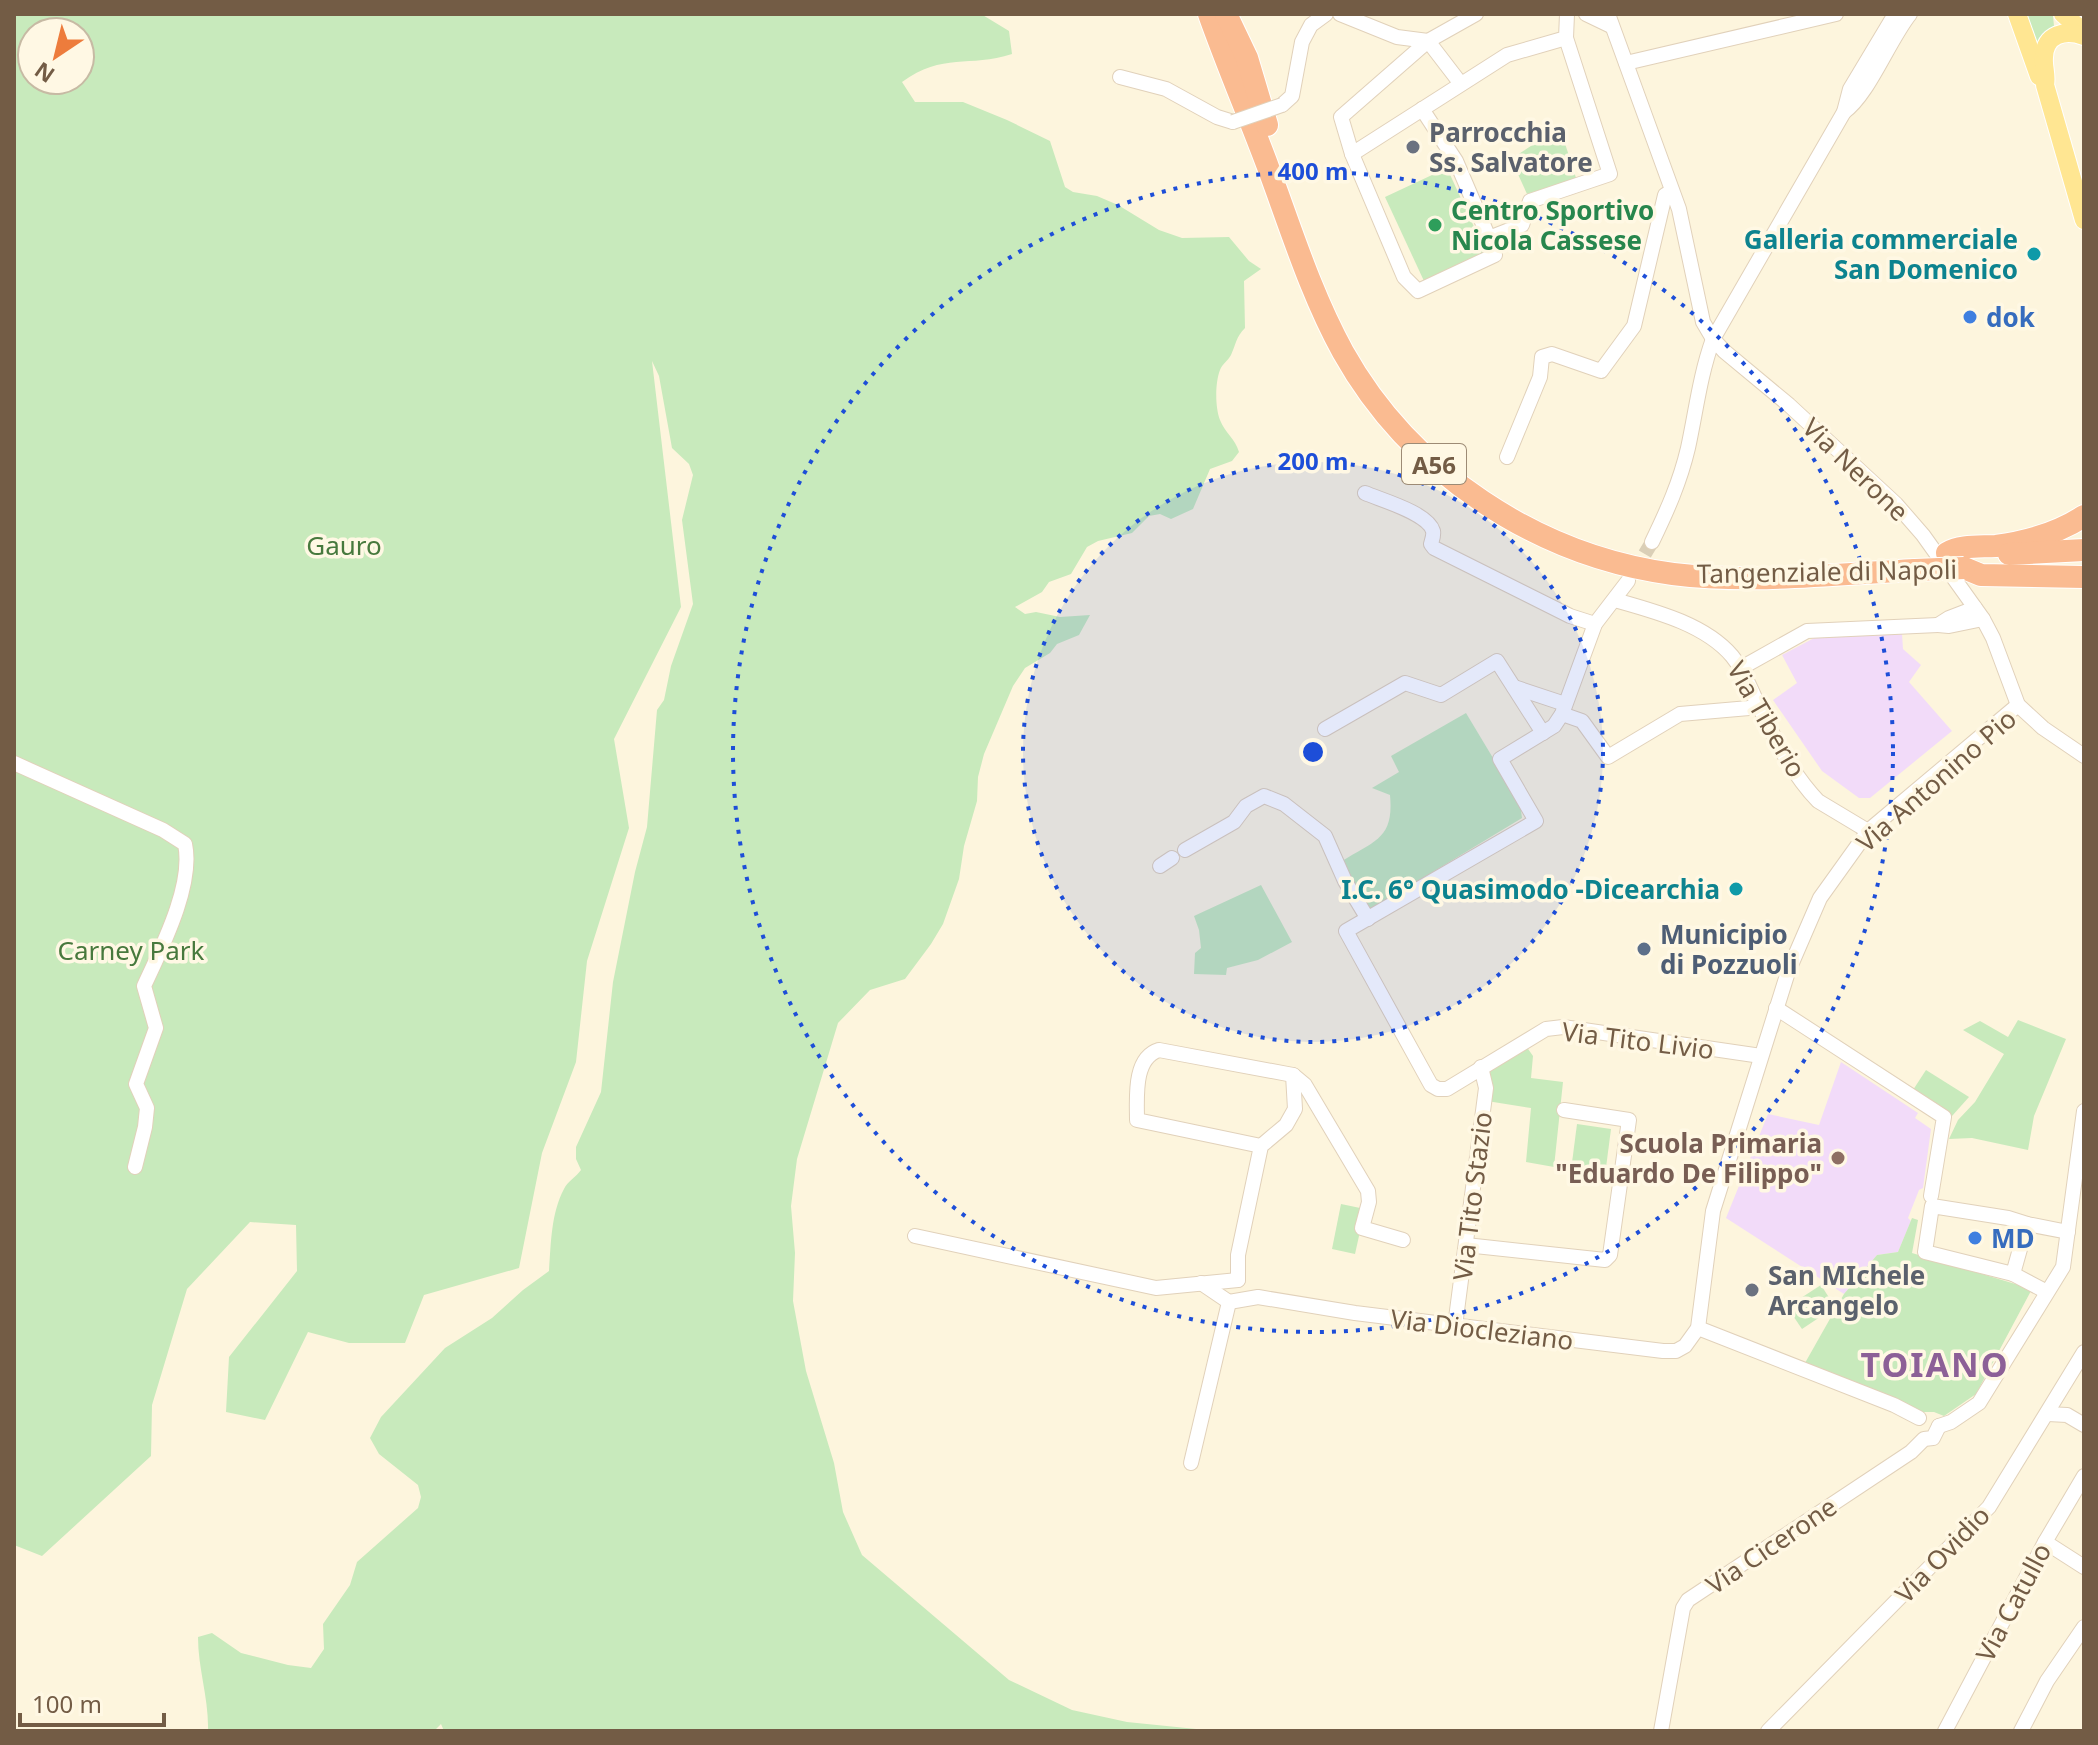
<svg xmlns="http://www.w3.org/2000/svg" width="2098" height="1745" font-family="'Noto Sans',sans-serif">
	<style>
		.education { fill: #f2dbf9 }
		.green { fill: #c8eabc; fill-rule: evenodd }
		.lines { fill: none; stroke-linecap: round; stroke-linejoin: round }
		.minor-tunnel { stroke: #dacfb7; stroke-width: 14; stroke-dasharray: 14 7; stroke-linecap: butt }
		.minor-casing { stroke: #e1d1ba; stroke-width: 16 }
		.major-casing { stroke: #fff; stroke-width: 20 }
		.highway-casing { stroke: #fff; stroke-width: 24 }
		.minor { stroke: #fff; stroke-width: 14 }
		.major { stroke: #ffe692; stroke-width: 18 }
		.highway { stroke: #fabb91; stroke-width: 22 }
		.minor-bridge-casing { stroke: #e1d1ba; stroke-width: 16; stroke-linecap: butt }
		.highway-bridge-casing { stroke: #fff; stroke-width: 24; stroke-linecap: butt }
		.minor-bridge { stroke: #fff; stroke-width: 14 }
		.highway-bridge { stroke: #fabb91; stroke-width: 22 }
		.ring { fill: none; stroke: #1d4ed8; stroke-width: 4; stroke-dasharray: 4 8 }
		.worship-dot { fill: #6b7280; stroke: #fff8e4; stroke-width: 3 }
		.leisure-dot { fill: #2e9e5b; stroke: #fff8e4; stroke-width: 3 }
		.culture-dot { fill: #0f9aa8; stroke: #fff8e4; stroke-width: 3 }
		.shop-dot { fill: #3f7fe0; stroke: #fff8e4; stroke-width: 3 }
		.service-dot { fill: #5c6f8a; stroke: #fff8e4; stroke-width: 3 }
		.education-dot { fill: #8d6e63; stroke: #fff8e4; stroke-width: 3 }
		.labels { text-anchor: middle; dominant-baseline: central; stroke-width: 7; stroke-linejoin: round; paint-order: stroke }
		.shield { fill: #fff8e4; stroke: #9d8b75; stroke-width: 2 }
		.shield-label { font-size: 24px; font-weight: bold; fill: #735c45 }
		.worship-label { font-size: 26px; font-weight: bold; fill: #5b616d; stroke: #fff8e4; text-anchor: start }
		.leisure-label { font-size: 26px; font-weight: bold; fill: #27864d; stroke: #fff8e4; text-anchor: start }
		.culture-label { font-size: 26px; font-weight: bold; fill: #0d838f; stroke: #fff8e4; text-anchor: end }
		.shop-label { font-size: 26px; font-weight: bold; fill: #366cbe; stroke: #fff8e4; text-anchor: start }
		.street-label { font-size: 26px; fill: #735c45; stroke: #fff8e4 }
		.park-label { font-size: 26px; fill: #47793d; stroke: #fff8e4 }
		.service-label { font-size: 26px; font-weight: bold; fill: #4e5e75; stroke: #fff8e4; text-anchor: start }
		.education-label { font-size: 26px; font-weight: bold; fill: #785e54; stroke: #fff8e4; text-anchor: end }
		.district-label { font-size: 34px; font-weight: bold; letter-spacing: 2px; fill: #8c6097; stroke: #fff8e4 }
		.centre { fill: #1d4ed8; stroke: #fff8e4; stroke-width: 4 }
		.ring-label { font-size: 24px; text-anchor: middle; font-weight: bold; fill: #1d4ed8; stroke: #fff8e4; stroke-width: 7; stroke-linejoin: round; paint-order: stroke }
	</style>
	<rect width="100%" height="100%" fill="#fdf5dd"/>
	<g class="education">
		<polygon points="1902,634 1903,649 1921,665 1909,682 1952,731 1870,798 1859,798 1822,771 1773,700 1797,683 1782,655 1818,636"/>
		<polygon points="1841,1062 1918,1113 1915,1118 1931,1129 1923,1188 1919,1190 1908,1218 1911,1221 1898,1252 1877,1255 1844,1294 1726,1218 1768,1114 1819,1125"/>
	</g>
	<g class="green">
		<path d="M14 14H981L1009 31 1012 54C969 68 943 52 902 82L915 102H963L1007 120 1050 141 1065 187 1073 192 1097 196 1118 205 1159 230 1182 238 1229 237 1249 261 1261 269 1244 281 1245 328C1236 337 1236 344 1231 355 1228 361 1222 364 1220 370 1215 383 1215 407 1220 420 1225 433 1235 438 1239 452L1232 461 1210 469 1193 509 1171 519 1160 514 1149 516 1132 533 1098 541 1087 547 1071 574 1049 582 1042 592 1015 607 1025 614 1036 612 1060 617 1090 615 1079 635 1057 644 1050 653 1025 668 1013 686 984 754 978 777 977 801 964 846 959 879 943 924 931 944 905 979 870 990 838 1023 797 1159 791 1206 795 1253 793 1301 806 1371 834 1463 843 1512 862 1555 1009 1680 1072 1710 1127 1722 1216 1731H444L441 1724 434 1731H208C209 1699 198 1669 198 1637L212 1633 241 1653 288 1665 311 1668 324 1649 323 1624 350 1585 357 1562 418 1508 421 1497 418 1485 379 1454 370 1438 381 1417 445 1348 492 1318 523 1290 549 1271C551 1244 551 1213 564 1189 567 1182 576 1177 581 1170L576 1159V1147L601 1092 613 982 635 872 647 827 657 710 664 700 671 666 693 604 682 520 693 475 689 464 672 448 659 376 652 361 681 607 614 739 629 828 587 961 576 1062 542 1153 519 1268 424 1295 405 1343H349L308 1332 265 1420 226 1412 229 1357 297 1271 296 1225 250 1222 187 1289 152 1405 151 1456 42 1556 14 1545ZM32 32H80V80H32Z"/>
		<polygon points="2024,14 2053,16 2054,26 2040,50"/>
		<polygon points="1562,134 1576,178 1527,194 1511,159 1537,142"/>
		<polygon points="1447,168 1486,253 1424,281 1385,197"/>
		<path d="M1466 713 1520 803 1522 818 1370 910 1342 861C1376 840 1394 838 1390 795L1372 788 1399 772 1391 756Z"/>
		<polygon points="1261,885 1292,942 1258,960 1227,968 1226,975 1194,974 1195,953 1201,948 1199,930 1194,916"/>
		<polygon points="2018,1020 2066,1039 2034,1116 2028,1150 1972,1138 1949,1139 1958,1120 1975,1102 2004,1054 1963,1030 1980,1021 2008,1037"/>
		<polygon points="1526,1046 1533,1056 1531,1078 1563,1082 1554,1167 1526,1162 1531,1108 1487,1101 1485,1070"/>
		<polygon points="1926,1070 1969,1097 1952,1116 1913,1090"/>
		<polygon points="1577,1124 1611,1129 1604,1183 1570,1178"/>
		<polygon points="1341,1204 1365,1209 1355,1254 1332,1249"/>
		<polygon points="1912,1218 1918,1220 1912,1253 2032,1289 1976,1394 1944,1416 1934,1412 1920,1412 1805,1363 1844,1294 1877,1255 1898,1252"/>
		<polygon points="1821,1285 1835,1307 1802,1329 1787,1307"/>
	</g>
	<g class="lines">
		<polyline class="minor-tunnel" points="1634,572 1652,542"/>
		<defs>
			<g id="minor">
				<polyline points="1340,14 1397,37 1428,41 1461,84"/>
				<polyline points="1476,14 1428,41 1341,117 1352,154 1404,277 1418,291 1495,255 1489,238"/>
				<polyline points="1586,14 1611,26"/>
				<polyline points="1608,14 1679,209 1703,322 1713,339 1724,351 1789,405 1896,504 1923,535 1983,619 1993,638 2018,705 2043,728 2084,756"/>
				<polyline points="1626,63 1836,14"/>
				<polyline points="1120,77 1166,89 1217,117 1233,122"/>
				<polyline points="1282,105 1292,96 1302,42 1311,25 1326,14"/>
				<polyline points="1422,109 1456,161 1489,238 1522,225 1530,201 1610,174 1566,38"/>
				<path d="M1844 112C1869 94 1889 40 1910 14"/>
				<polyline points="1352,154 1507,55 1566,38 1567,14"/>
				<polyline points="1507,457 1540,377 1542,357 1552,354 1601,371 1634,326 1665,195 1672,191"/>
				<path d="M1365 493C1381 500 1428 513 1433 531 1434 535 1432 540 1431 544L1434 548 1570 616 1595 624"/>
				<path d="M1652 542C1667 511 1680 482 1688 448 1696 411 1700 375 1713 339L1844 112 1850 89 1895 14"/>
				<polyline points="1628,581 1595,624 1562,714 1554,726 1500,759 1536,821 1346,931 1431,1085 1438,1089 1447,1089 1546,1029 1563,1027 1761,1056"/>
				<path d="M1615 600C1654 611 1705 624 1732 656 1743 669 1749 685 1756 700 1772 734 1791 773 1818 801L1868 831"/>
				<polyline points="1975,608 1949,618 1938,625 1949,626 1983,619"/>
				<polyline points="1741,668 1807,631 1938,625"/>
				<polyline points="1514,687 1565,704"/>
				<polyline points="1562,714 1582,721 1608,757 1680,714 1749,708 1758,704"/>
				<polyline points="1325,729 1405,683 1441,695 1497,661 1543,733"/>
				<path d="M14 763 163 830 185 844C194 885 161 949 144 986L156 1028 136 1084 147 1108 145 1127 135 1167"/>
				<polyline points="1185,850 1234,822 1246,806 1264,796 1284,804 1325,836 1345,881 1368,919"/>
				<polyline points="1160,866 1172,858"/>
				<polyline points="1776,1008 1944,1117 1931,1196"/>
				<polyline points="1293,1075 1305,1085 1368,1191 1369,1202 1362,1228 1403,1240"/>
				<polyline points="915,1236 1156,1288 1238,1280"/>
				<polyline points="1466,1245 1605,1260 1610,1255 1629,1120 1564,1110"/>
				<polyline points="2013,1274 1925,1252 1932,1206 2008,1218 2027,1224"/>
				<path d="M1238 1280V1255L1261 1146 1286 1125 1295 1109 1293 1075 1159 1050C1133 1058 1137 1098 1137 1120L1261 1146"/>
				<polyline points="1201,1283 1229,1302 1258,1297 1355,1313 1663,1351 1676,1351 1685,1346 1698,1328 1713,1211 1788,972 1820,898 1868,831 2018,705"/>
				<polyline points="2047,1292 2013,1274 2027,1224 2068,1232"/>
				<polyline points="1455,1326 1486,1088 1481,1067"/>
				<polyline points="1698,1328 1894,1405 1919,1418"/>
				<polyline points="2048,1414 2067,1415 2084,1425"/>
				<polyline points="1939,1426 1951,1422 1979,1403 2063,1267 2084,1111"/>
				<polyline points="1191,1463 1229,1302"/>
				<polyline points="2045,1542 2084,1567"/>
				<polyline points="1661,1731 1683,1608 1688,1600 1911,1452 1924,1439 1933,1438 1939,1426"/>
				<polyline points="1768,1731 1989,1507 2084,1352"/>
				<polyline points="1945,1731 2045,1542 2084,1476"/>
				<polyline points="2021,1731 2047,1681 2084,1627"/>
			</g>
			<g id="major">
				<polyline points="2017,14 2039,76"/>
				<polyline points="2063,14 2084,32"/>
				<path d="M2084 36C2065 29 2045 34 2044 57 2043 67 2047 75 2045 85L2084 220"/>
			</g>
			<g id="highway">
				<path d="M1209 14C1227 65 1249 116 1268 167 1291 229 1311 294 1343 352 1410 472 1537 556 1673 574 1753 584 1835 574 1915 570"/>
				<polyline points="1226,14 1247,58 1267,125"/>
				<path d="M1947 553C1961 545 1979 547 1996 546 2026 542 2058 533 2084 516"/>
				<polyline points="2009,554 2084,550"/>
				<polyline points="1964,568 1981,575 2084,577"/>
			</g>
		</defs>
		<use href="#minor" class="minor-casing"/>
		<use href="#major" class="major-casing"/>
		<use href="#highway" class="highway-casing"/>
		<use href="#minor" class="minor"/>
		<use href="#major" class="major"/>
		<use href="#highway" class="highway"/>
		<defs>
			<polyline id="minor-bridge" points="1233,122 1282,105"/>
			<polyline id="highway-bridge" points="1915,570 1964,568"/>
		</defs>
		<use href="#minor-bridge" class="minor-bridge-casing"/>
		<use href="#highway-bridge" class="highway-bridge-casing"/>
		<use href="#minor-bridge" class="minor-bridge"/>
		<use href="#highway-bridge" class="highway-bridge"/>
	</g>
	<circle cx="1313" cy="752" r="290" fill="#1d4ed8" fill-opacity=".12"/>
	<g class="ring">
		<circle cx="1313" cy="752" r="290"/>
		<circle cx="1313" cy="752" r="580"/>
	</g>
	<g class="worship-dot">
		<circle cx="1413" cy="147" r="8"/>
		<circle cx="1752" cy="1290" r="8"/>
	</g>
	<circle class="leisure-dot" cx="1435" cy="225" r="8"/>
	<g class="culture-dot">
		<circle cx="2034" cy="254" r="8"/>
		<circle cx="1736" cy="889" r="8"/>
	</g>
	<g class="shop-dot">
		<circle cx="1970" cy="317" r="8"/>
		<circle cx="1975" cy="1238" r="8"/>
	</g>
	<circle class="service-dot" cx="1644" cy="949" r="8"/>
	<circle class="education-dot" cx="1838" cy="1158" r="8"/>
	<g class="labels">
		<rect class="shield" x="1402" y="444" width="64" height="40" rx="6"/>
		<g class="shield-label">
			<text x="1434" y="464">A56</text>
		</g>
		<g class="worship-label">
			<text x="1429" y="132">Parrocchia<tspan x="1429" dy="30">Ss. Salvatore</tspan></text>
			<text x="1768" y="1275">San MIchele<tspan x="1768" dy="30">Arcangelo</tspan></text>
		</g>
		<g class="leisure-label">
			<text x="1451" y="210">Centro Sportivo<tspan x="1451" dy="30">Nicola Cassese</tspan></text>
		</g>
		<g class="culture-label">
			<text x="2018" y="239">Galleria commerciale<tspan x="2018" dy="30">San Domenico</tspan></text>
			<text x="1720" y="889">I.C. 6° Quasimodo -Dicearchia</text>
		</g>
		<g class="shop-label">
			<text x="1986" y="317">dok</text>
			<text x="1991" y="1238">MD</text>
		</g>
		<g class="street-label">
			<text transform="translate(1856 469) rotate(44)">Via Nerone</text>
			<text transform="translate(1827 571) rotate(-1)">Tangenziale di Napoli</text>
			<text transform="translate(1767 719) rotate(60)">Via Tiberio</text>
			<text transform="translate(1936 780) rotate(-41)">Via Antonino Pio</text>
			<text transform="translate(1638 1040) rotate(7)">Via Tito Livio</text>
			<text transform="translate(1472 1196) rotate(-83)">Via Tito Stazio</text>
			<text transform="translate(1482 1329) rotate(7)">Via Diocleziano</text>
			<text transform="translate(1771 1545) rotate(-34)">Via Cicerone</text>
			<text transform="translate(1942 1554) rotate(-46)">Via Ovidio</text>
			<text transform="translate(2013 1602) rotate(-62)">Via Catullo</text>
		</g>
		<g class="park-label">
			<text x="344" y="545">Gauro</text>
			<text x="131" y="950">Carney Park</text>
		</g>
		<g class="service-label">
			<text x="1660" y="934">Municipio<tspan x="1660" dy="30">di Pozzuoli</tspan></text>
		</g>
		<g class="education-label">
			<text x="1822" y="1143">Scuola Primaria<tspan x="1822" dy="30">"Eduardo De Filippo"</tspan></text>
		</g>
		<g class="district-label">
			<text x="1935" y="1364">TOIANO</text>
		</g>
	</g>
	<circle cx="1313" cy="752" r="12" class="centre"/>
	<g class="ring-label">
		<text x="1313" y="180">400 m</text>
		<text x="1313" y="470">200 m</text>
	</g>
	<rect width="2098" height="1745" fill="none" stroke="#735c45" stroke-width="32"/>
	<g transform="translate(56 56) rotate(215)"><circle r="38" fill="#fff8e4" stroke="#c7baa4" stroke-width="2"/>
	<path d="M0-6L14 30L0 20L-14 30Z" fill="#ed7c3c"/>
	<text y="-12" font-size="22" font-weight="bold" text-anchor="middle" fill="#735c45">N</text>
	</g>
	<path d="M20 1713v12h144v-12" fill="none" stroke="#735c45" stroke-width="4"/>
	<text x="32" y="1713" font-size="24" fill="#735c45" stroke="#fff8e4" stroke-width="6" paint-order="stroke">100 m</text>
</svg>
